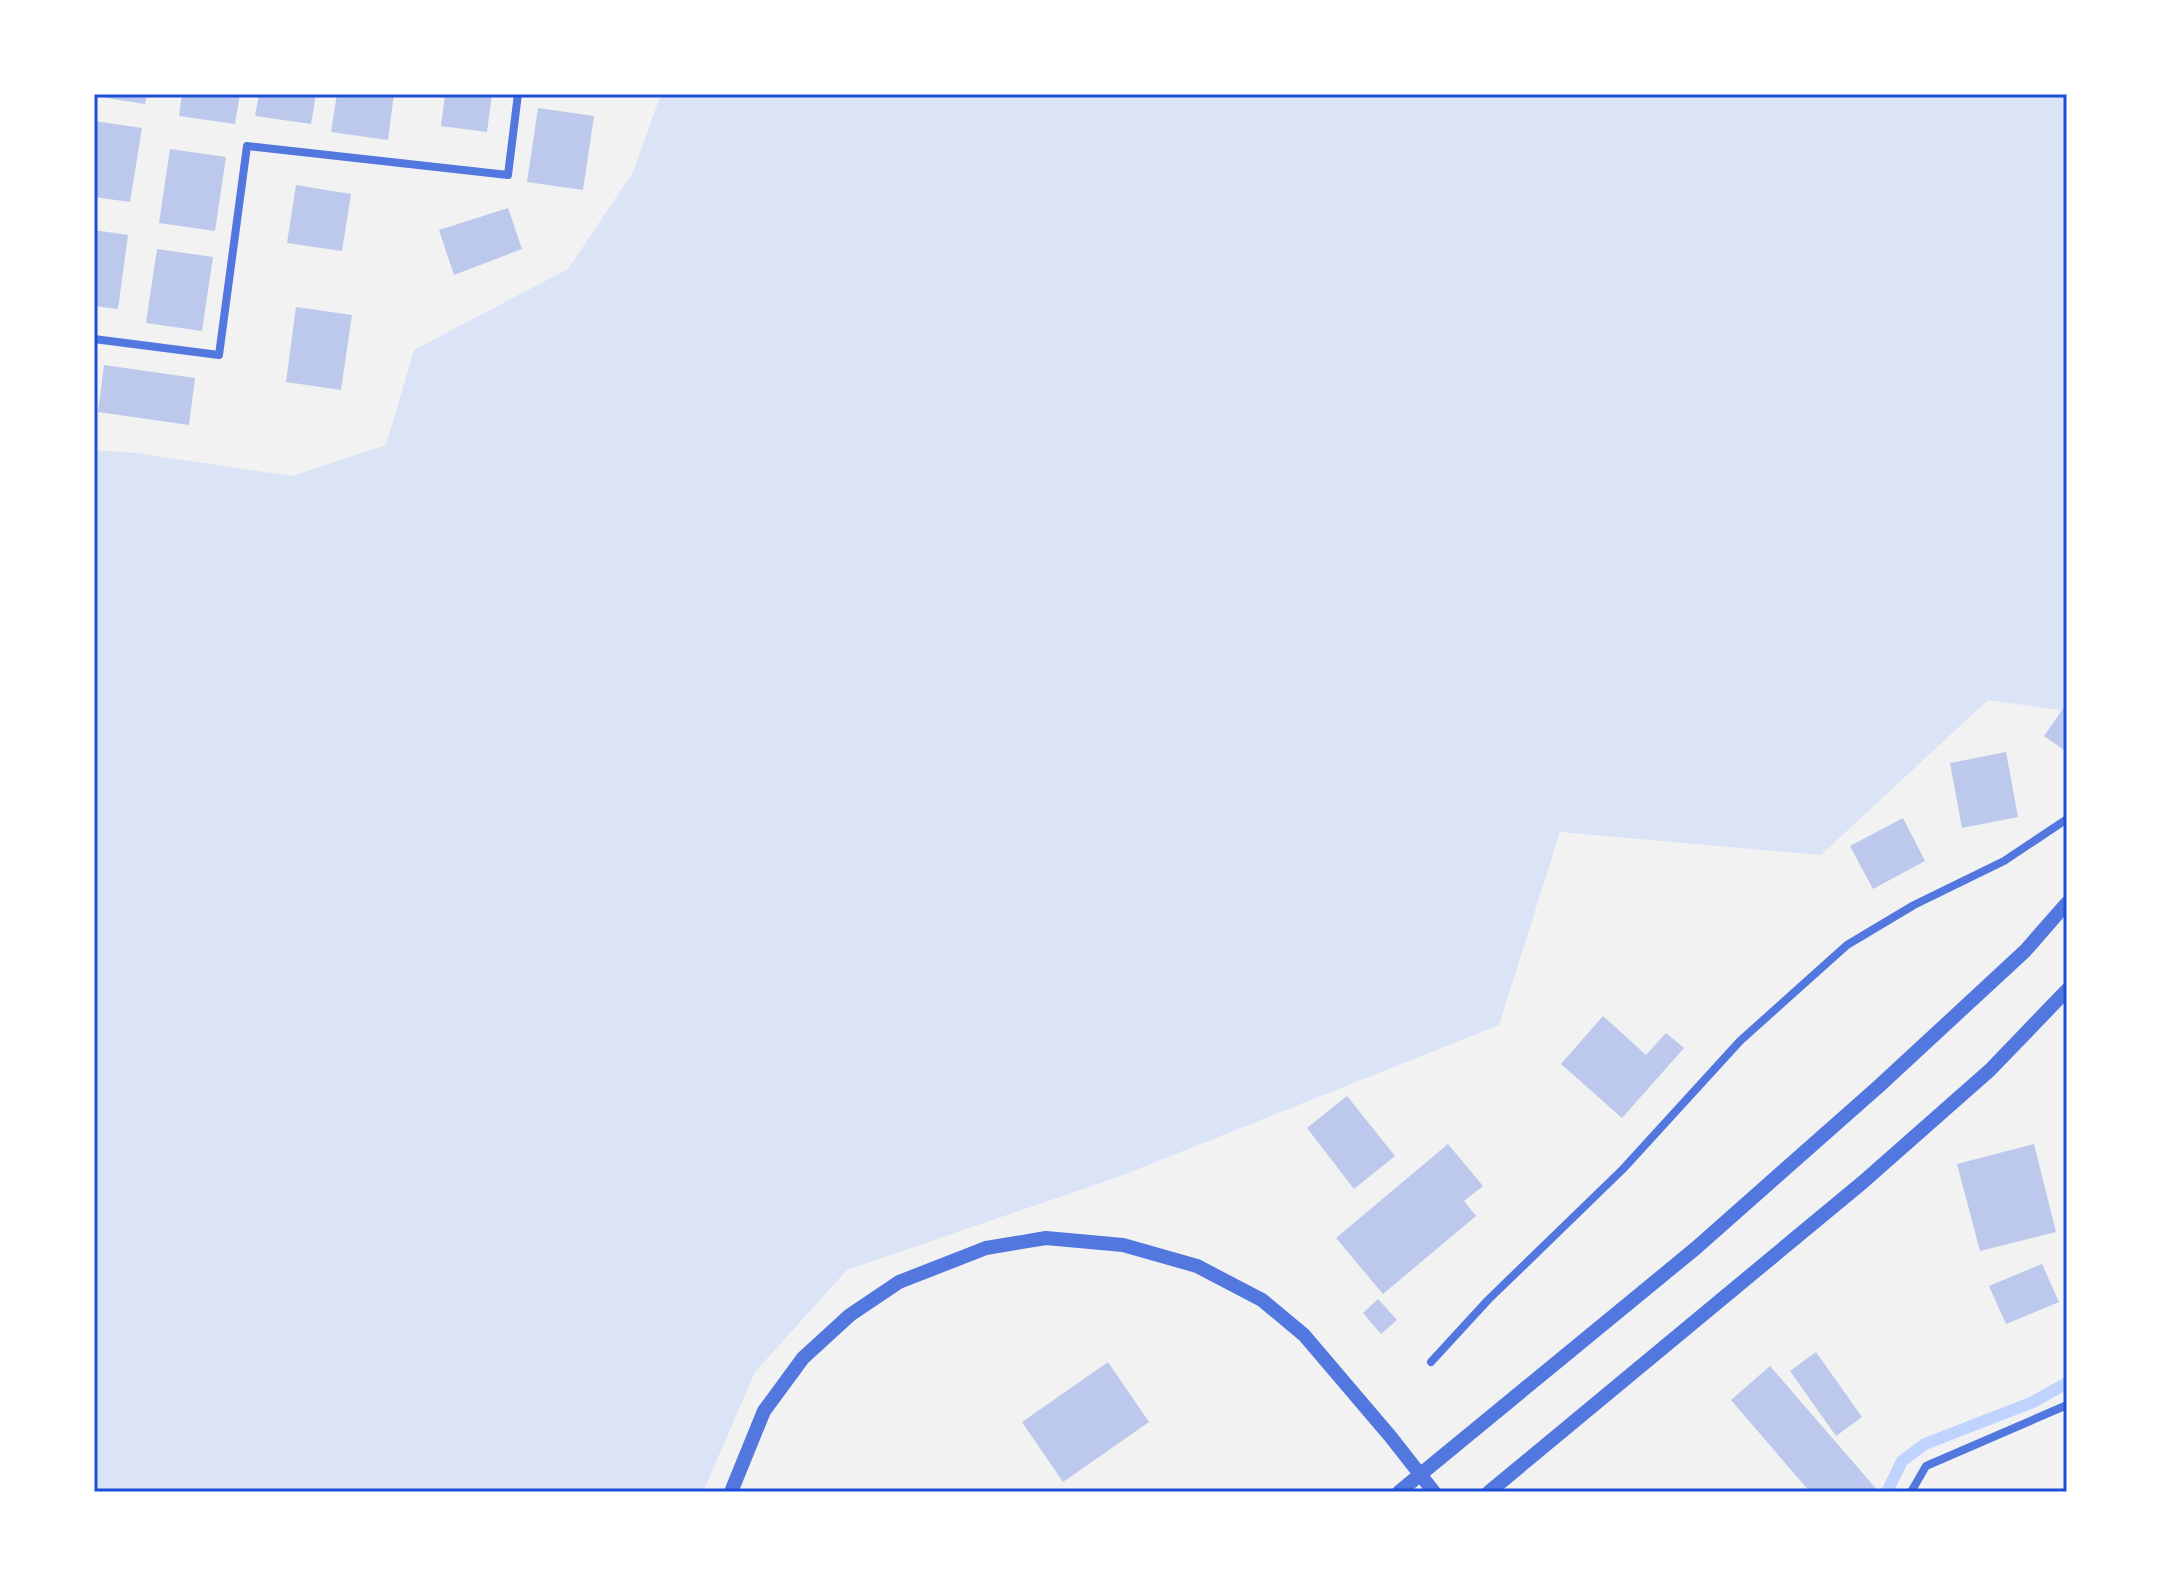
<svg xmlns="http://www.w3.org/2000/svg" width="2161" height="1586" font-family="Commissioner,sans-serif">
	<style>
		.green { fill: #dbe4f7 }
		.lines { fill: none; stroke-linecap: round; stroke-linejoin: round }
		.stream { stroke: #bfd3fe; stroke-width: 12 }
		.building { fill: #bdc9ec }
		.minor { stroke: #5277de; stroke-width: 8 }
		.tertiary { stroke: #5277de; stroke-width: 14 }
		.neatline { fill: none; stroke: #1d4ed8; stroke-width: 3 }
	</style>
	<rect width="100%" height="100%" fill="#f2f2f2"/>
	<polygon class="green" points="661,94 2067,94 2067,711 1988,700 1821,855 1560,832 1499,1025 1118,1177 847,1270 755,1372 703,1492 94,1492 94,450 136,453 292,476 386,445 414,350 568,269 633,172"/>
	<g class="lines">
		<polyline class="stream" points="1887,1492 1902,1461 1925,1444 2033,1402 2067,1383"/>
	</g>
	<g class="building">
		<polygon points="94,94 147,94 145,104 94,96"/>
		<polygon points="182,94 240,94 235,124 179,116"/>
		<polygon points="259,94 316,94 311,124 255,116"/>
		<polygon points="337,94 394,94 388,140 331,132"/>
		<polygon points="445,94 492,94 487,132 441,126"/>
		<polygon points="538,108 594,116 583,190 527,182"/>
		<polygon points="94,121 142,128 130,202 94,197"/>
		<polygon points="170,149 226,157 215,231 159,223"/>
		<polygon points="296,185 351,194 342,251 287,243"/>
		<polygon points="508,208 522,249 454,275 439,230"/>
		<polygon points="94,230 128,235 118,309 94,306"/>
		<polygon points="157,249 213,257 202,331 146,323"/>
		<polygon points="296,307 352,315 341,390 286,382"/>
		<polygon points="104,365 195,378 189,425 98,412"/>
		<polygon points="2067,703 2067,752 2044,736"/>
		<polygon points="2006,752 2018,817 1962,828 1950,763"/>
		<polygon points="1903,818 1925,861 1873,889 1850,846"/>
		<polygon points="1603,1016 1646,1055 1666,1033 1684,1048 1622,1118 1561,1064"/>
		<polygon points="1347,1096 1395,1156 1354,1189 1307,1128"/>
		<polygon points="1448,1144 1483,1186 1464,1201 1476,1216 1383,1294 1336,1238"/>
		<polygon points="2034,1144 2056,1232 1980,1251 1957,1164"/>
		<polygon points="2042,1264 2059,1302 2006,1324 1989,1286"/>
		<polygon points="1378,1299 1397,1320 1381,1334 1363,1313"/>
		<polygon points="1816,1352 1862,1417 1836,1436 1790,1371"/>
		<polygon points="1108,1362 1149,1422 1063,1482 1022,1422"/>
		<polygon points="1770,1366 1879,1492 1810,1492 1731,1400"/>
	</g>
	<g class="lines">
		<g class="minor">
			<polyline points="94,339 219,355 247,146 508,175 518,94"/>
			<polyline points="1431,1362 1488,1300 1623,1169 1740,1041 1847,945 1914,905 2004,861 2067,819"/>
			<polyline points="1911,1492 1926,1466 2067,1405"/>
		</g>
		<g class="tertiary">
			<polyline points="731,1492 764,1411 803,1358 850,1315 899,1282 986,1248 1046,1238 1123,1245 1197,1266 1262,1300 1304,1335 1390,1436 1434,1492"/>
			<polyline points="1399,1492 1696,1248 1878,1087 2025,951 2067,903"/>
			<polyline points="1489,1492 1863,1182 1990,1070 2067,990"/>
		</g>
	</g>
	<rect width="2161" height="1586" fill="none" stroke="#ffffff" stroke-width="192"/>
	<rect x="96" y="96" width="1969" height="1394" class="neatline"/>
</svg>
